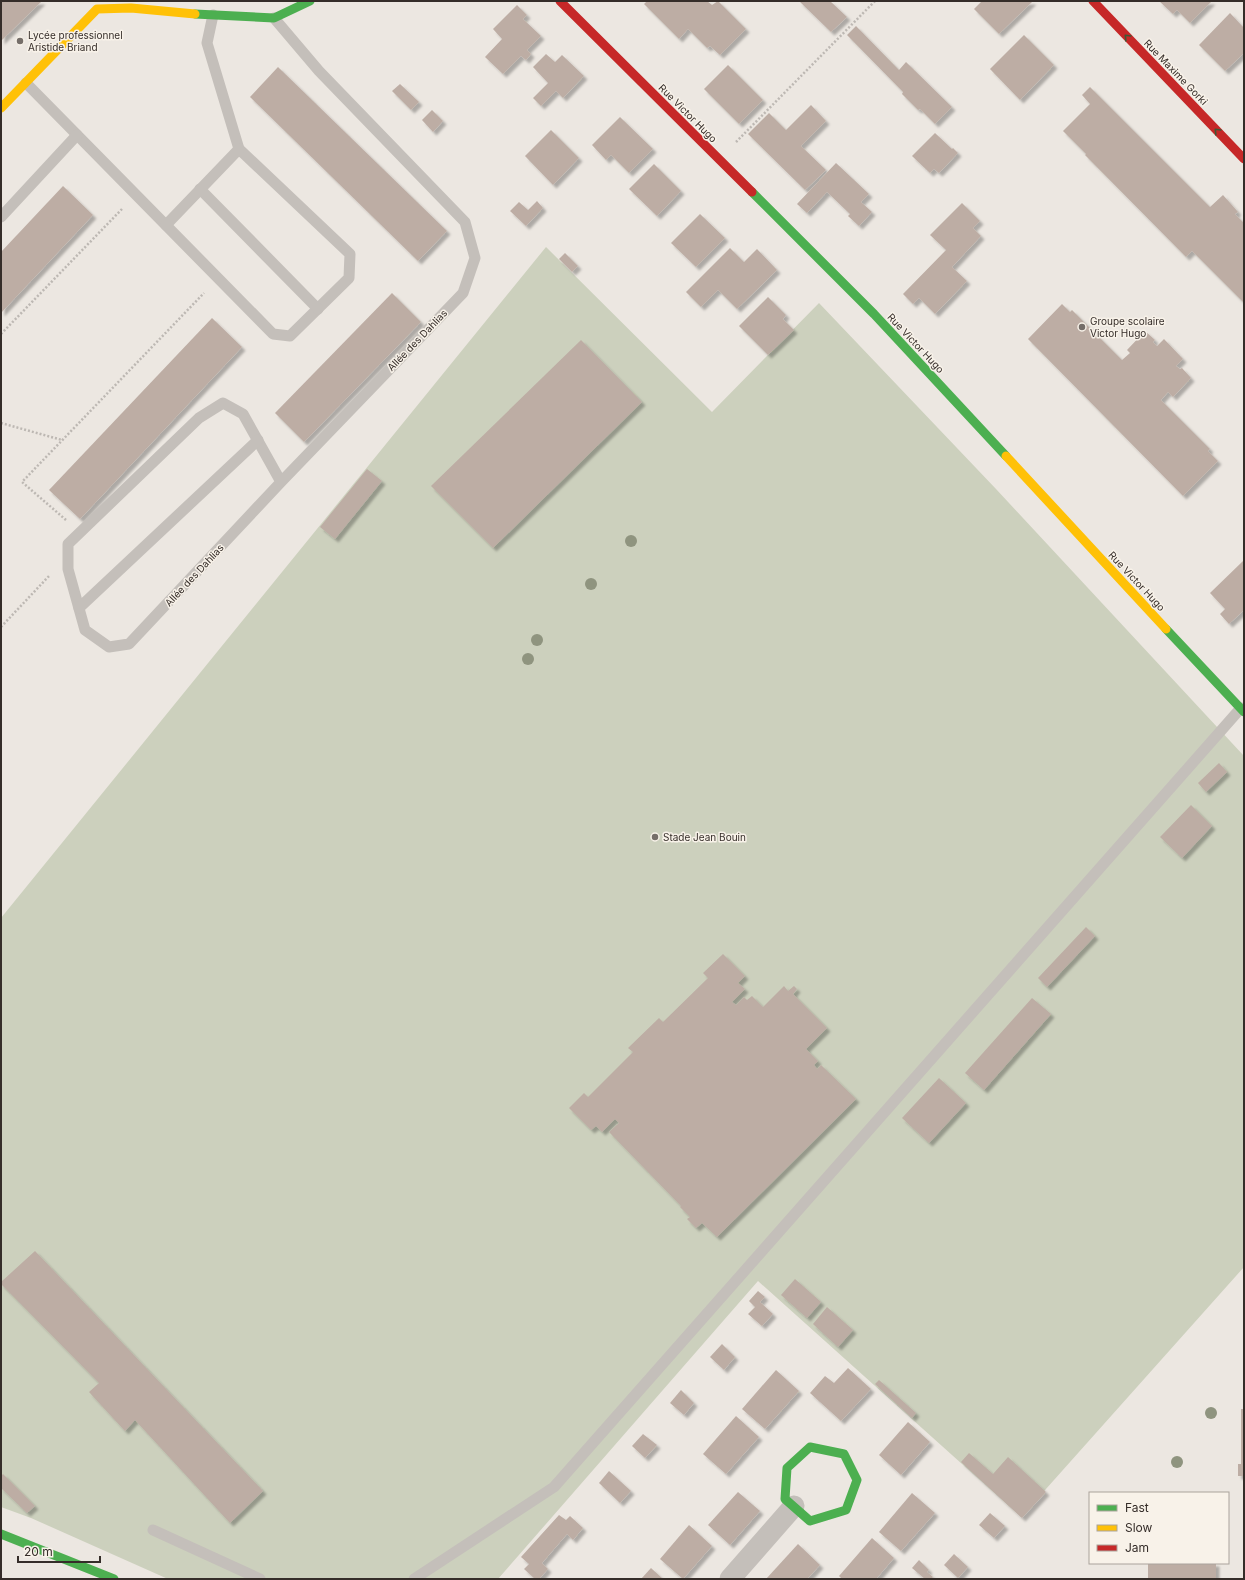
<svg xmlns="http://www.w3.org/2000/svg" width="1245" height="1580" font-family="Inter,sans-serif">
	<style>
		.green { fill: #ccd0bd }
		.building { fill: #bdada4; filter: url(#shadow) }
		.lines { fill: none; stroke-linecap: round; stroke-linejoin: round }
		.path { stroke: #bdb8b3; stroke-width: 2.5; stroke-dasharray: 2 2; stroke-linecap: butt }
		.lane { stroke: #c4bfba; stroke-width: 11 }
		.street { stroke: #c4bfba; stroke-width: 21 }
		.fast { stroke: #4caf50; stroke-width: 9 }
		.slow { stroke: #ffc107; stroke-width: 9 }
		.jam { stroke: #c62828; stroke-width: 9 }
		.tree { fill: #8f947f }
		.oneway { stroke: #3d5a37 }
		.poi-dot { fill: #756e69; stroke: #f8f2e9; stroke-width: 1.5 }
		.labels { text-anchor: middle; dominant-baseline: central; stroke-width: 3; stroke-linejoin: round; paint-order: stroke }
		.poi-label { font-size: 10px; fill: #352d29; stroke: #f8f2e9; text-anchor: start }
		.street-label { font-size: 10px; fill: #352d29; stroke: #f8f2e9 }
	</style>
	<defs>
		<filter id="shadow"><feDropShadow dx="3.5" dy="3.5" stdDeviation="1" flood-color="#0004"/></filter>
	</defs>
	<rect width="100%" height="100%" fill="#ece7e1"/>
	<polygon class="green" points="546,247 712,412 819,303 996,489 1244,756 1244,1267 1021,1517 758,1281 498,1579 168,1579 31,1518 1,1507 1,918"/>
	<g class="building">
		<polygon points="1,1 42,1 1,41"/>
		<polygon points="647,1 707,1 712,5 718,1 746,29 720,55 710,46 707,48 688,29 679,39 644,4"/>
		<polygon points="799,1 830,1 847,17 831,32"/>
		<polygon points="982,1 1033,1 999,34 974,9"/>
		<polygon points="1159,1 1212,1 1190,23 1177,10 1173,14"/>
		<polygon points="517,5 527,15 523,19 541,36 527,50 531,54 526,60 521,56 503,74 485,57 502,39 493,29"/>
		<polygon points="1230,13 1244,28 1244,53 1225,71 1199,45"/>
		<polygon points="856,26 899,70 906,62 952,107 935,124 920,109 918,110 902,94 903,92 847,35"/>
		<polygon points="1024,35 1054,65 1020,100 990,69"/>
		<polygon points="546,54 555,62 562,55 584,76 563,98 556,91 541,106 533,98 548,83 533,67"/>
		<polygon points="728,65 763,100 739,124 704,89"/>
		<polygon points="278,67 447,231 418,261 250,97"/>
		<polygon points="400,84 419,102 411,110 392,91"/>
		<polygon points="1090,87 1210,207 1223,195 1238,212 1235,214 1244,223 1244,303 1192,251 1186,257 1085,155 1086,154 1063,131 1090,104 1082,95"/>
		<polygon points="811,105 826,121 801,146 826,170 805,190 748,134 769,113 786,130"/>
		<polygon points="432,110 443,121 433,132 422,120"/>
		<polygon points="620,117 653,149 629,173 611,155 606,160 592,145"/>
		<polygon points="551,130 579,158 553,185 525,156"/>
		<polygon points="935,133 952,149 953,148 958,153 939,173 934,169 930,173 912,156"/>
		<polygon points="836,163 869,194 861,202 872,212 859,226 848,216 850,214 827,192 807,213 797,204"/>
		<polygon points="654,164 681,191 657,216 629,189"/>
		<polygon points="63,186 93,215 1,313 1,252"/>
		<polygon points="537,201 543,208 526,226 510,211 519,202 528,210"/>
		<polygon points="962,203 980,221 973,228 981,236 952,267 967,281 935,314 919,298 913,304 903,294 946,250 930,235"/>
		<polygon points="700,214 725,238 696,267 671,243"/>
		<polygon points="730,248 744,262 757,249 777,270 737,309 718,290 701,307 686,292"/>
		<polygon points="565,253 578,266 572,272 559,259"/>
		<polygon points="392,293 421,322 304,442 275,413"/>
		<polygon points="768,297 786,315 783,319 794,330 768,355 739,326"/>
		<polygon points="1062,304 1070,312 1072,310 1122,360 1130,353 1127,350 1145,331 1155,340 1153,342 1157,346 1164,339 1183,359 1176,366 1180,369 1182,368 1191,378 1173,397 1168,392 1161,400 1210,449 1208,451 1218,461 1183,496 1028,339"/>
		<polygon points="212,318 242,347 80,519 49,490"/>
		<polygon points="581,340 642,402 493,548 431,486"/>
		<polygon points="367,469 382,481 335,539 320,527"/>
		<polygon points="1243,561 1244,610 1229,624 1220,614 1225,609 1210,593"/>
		<polygon points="1219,763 1227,772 1206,792 1198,783"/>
		<polygon points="1191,805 1212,826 1182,858 1160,837"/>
		<polygon points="1086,927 1095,936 1047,987 1038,978"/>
		<polygon points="723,954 745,976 738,983 745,989 732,1002 736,1005 744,997 747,1000 752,996 763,1007 784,986 788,991 794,986 797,989 793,994 827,1028 806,1049 818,1061 814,1065 817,1069 821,1065 856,1099 717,1237 702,1223 696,1228 687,1219 690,1217 680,1207 681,1206 609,1132 619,1123 615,1119 602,1132 596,1126 591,1130 569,1108 584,1093 588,1097 633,1052 628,1048 659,1018 663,1022 708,978 703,973"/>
		<polygon points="1032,998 1051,1014 984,1090 965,1073"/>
		<polygon points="939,1078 966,1103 929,1143 902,1118"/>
		<polygon points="35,1251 263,1491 230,1523 135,1420 125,1431 89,1392 99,1383 1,1284 1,1282"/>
		<polygon points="795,1279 821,1302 807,1318 781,1295"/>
		<polygon points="758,1291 765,1297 760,1302 773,1314 762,1326 748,1314 755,1307 749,1301"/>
		<polygon points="827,1307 853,1330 838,1347 813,1324"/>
		<polygon points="722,1344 735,1357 724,1370 710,1357"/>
		<polygon points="848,1368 871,1389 841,1421 810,1393 825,1376 834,1383"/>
		<polygon points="776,1370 799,1391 765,1429 742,1409"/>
		<polygon points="879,1380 916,1413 912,1418 875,1384"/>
		<polygon points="681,1390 694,1403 684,1415 670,1403"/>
		<polygon points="1241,1409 1244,1409 1244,1476 1238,1476 1238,1464 1241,1464"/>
		<polygon points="736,1416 759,1437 726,1474 703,1454"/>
		<polygon points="908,1422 930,1442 901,1475 879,1455"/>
		<polygon points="643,1434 657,1445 645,1458 632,1446"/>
		<polygon points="969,1453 993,1474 1008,1457 1046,1492 1022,1518 961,1462"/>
		<polygon points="609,1471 631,1491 620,1503 599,1483"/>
		<polygon points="3,1474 35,1506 27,1513 1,1488 1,1476"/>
		<polygon points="738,1492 760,1511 730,1545 708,1525"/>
		<polygon points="912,1493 935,1513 901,1551 879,1532"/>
		<polygon points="990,1513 1005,1526 994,1538 979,1525"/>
		<polygon points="559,1515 566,1520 570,1516 583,1528 573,1540 567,1534 542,1563 548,1569 539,1579 535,1579 524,1569 529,1564 521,1557"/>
		<polygon points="689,1525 712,1546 683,1579 660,1559"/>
		<polygon points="872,1538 894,1558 876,1579 842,1579 839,1576"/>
		<polygon points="798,1544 820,1565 807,1579 766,1579"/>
		<polygon points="954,1554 968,1567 958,1578 944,1565"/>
		<polygon points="919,1560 929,1570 927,1572 933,1577 931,1579 925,1579 912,1568"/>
		<rect x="1148" y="1563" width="68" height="16"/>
		<polygon points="651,1568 663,1579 641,1579"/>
	</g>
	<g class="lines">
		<g class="path">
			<polyline points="736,142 875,1"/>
			<polyline points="1,334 122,209"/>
			<polyline points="1,423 62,440"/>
			<polyline points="66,520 22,482 204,293"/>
			<polyline points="1,627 49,576"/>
		</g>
		<g class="lane">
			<polyline points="274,18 319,71 465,222 475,258 463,293 281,482 129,644 109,647 85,630 68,569 68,544 199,418 223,403 243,414 281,482"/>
			<polyline points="26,83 273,334 290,336 349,278 350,254 239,149 207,43 213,15"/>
			<polyline points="200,189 318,309"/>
			<polyline points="1,217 77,135"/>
			<polyline points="166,225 239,149"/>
			<polyline points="79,608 258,440"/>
			<polyline points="153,1530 260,1579"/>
			<polyline points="414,1579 554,1487 1241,708"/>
		</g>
		<polyline class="street" points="730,1579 794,1506"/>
		<g class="fast">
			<polyline points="195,14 274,18 310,1"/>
			<polyline points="752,192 874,314 1006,456"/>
			<polyline points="1166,629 1244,712"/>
			<polygon points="810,1447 844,1454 857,1480 846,1510 810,1521 785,1499 787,1468"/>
			<polyline points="1,1534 114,1579"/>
		</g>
		<g class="slow">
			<polyline points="1,108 97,9 131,8 195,14"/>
			<polyline points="1006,456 1166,629"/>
		</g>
		<g class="jam">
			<polyline points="560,1 752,192"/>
			<polyline points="1093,1 1244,159"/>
		</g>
	</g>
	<g class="tree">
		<circle cx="631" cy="541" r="6"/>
		<circle cx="591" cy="584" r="6"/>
		<circle cx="537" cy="640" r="6"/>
		<circle cx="528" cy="659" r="6"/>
		<circle cx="1211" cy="1413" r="6"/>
		<circle cx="1177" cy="1462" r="6"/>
	</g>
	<defs><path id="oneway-chevron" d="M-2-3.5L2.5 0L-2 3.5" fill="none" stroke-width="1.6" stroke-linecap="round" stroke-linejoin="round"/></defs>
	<g class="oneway">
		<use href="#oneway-chevron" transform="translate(1127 37) rotate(-134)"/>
		<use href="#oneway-chevron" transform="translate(1217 131) rotate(-134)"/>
	</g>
	<g class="poi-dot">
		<circle cx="20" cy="41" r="4"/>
		<circle cx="1082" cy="327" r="4"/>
		<circle cx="655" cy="837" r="4"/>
	</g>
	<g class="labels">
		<g class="poi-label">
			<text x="28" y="35">Lycée professionnel<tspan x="28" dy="12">Aristide Briand</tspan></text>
			<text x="1090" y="321">Groupe scolaire<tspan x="1090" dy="12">Victor Hugo</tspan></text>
			<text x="663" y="837">Stade Jean Bouin</text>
		</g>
		<g class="street-label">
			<text transform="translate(1176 72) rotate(46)">Rue Maxime Gorki</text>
			<text transform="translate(688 113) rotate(45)">Rue Victor Hugo</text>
			<text transform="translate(417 340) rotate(-46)">Allée des Dahlias</text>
			<text transform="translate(916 343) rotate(47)">Rue Victor Hugo</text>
			<text transform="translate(194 575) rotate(-47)">Allée des Dahlias</text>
			<text transform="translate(1137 581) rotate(47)">Rue Victor Hugo</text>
		</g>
	</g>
	<rect width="1245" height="1580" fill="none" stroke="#352d29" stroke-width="4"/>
	<rect x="1089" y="1492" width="140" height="72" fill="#f8f2e9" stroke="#aaa39c"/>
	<rect x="1097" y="1505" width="20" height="6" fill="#4caf50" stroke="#aaa39c"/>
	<text x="1125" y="1512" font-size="12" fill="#352d29">Fast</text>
	<rect x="1097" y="1525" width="20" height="6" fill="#ffc107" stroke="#aaa39c"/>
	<text x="1125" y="1532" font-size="12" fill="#352d29">Slow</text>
	<rect x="1097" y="1545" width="20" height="6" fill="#c62828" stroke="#aaa39c"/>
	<text x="1125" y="1552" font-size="12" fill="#352d29">Jam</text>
	<path d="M18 1556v6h82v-6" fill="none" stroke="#352d29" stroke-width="2"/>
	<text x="24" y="1556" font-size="12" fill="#352d29" stroke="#f8f2e9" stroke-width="3" paint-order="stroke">20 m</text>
</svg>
